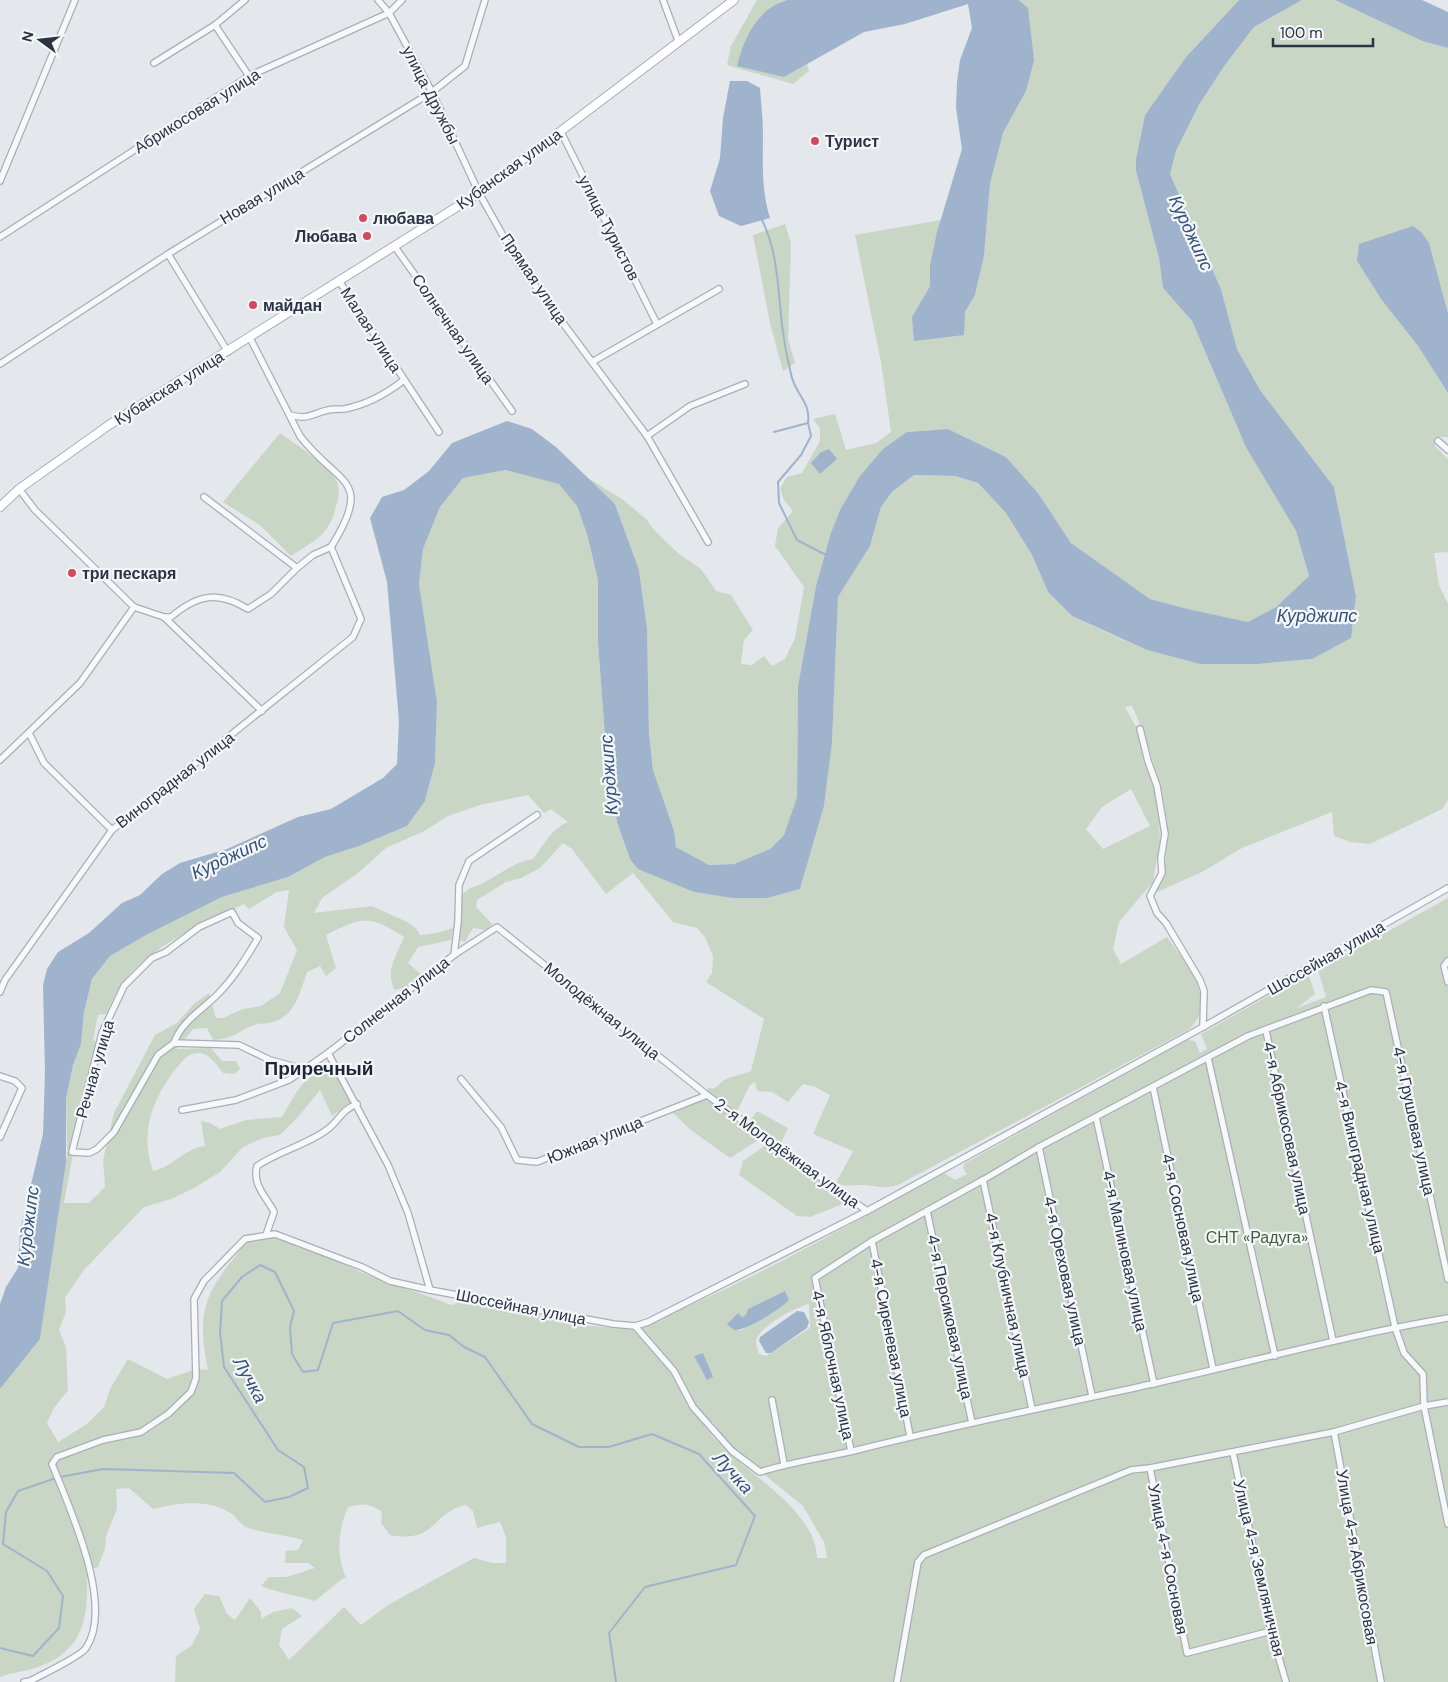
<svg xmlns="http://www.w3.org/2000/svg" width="1448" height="1682" font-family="'DM Sans',sans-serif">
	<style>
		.green { fill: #c9d6c5; fill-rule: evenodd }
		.water { fill: #9fb4cc }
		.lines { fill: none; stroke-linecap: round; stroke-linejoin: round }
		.stream { stroke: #9fb4cc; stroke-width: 2 }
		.street-casing { stroke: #a9aeb7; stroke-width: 8 }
		.secondary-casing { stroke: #a9aeb7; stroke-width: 10 }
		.street { stroke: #f7f8fa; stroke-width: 5.5 }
		.secondary { stroke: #fff; stroke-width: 8 }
		.poi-dot { fill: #d1495b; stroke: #f4f6f9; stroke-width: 2 }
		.labels { text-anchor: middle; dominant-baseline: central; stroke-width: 4.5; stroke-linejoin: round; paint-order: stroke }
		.street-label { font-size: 16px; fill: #2b3445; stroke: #f4f6f9 }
		.poi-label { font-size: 16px; font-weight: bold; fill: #2b3445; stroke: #f4f6f9; text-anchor: start }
		.park-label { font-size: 16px; fill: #3f6138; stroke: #f4f6f9 }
		.water-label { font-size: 18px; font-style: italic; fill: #34527a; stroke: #f4f6f9 }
		.quarter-label { font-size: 19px; font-weight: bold; fill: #1d2536; stroke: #f4f6f9 }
	</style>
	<rect width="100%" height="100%" fill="#e4e7ec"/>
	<g class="green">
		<polygon points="757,0 787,0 780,2 784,77 807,64 809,71 793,84 727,65 731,46"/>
		<polygon points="1019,0 1239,0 1186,57 1145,115 1136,159 1136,171 1159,258 1163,288 1192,321 1236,423 1296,531 1309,576 1276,607 1248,622 1188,609 1150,599 1071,543 1038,493 1006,457 948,429 907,432 830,536 816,586 798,686 797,797 784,835 770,849 734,864 709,865 676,847 673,831 653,770 649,733 647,628 639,570 615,504 588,478 622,499 646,519 656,532 679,554 701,569 716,591 731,595 753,630 744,640 741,664 752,665 764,656 772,666 785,659 795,638 804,587 775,546 778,528 793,511 784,500 780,488 787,477 802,473 820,441 820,428 813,419 835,414 846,450 876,443 891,432 881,362 855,235 941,220 930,265 930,286 912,317 965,312 975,295 984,256 990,184 1003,133 1026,91 1028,8"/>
		<path d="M1302 0H1335L1422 41 1448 48V313L1429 243 1357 261 1381 299 1418 346 1448 393V437H1437L1435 446 1448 459V552L1434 553 1439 585 1448 604V800L1442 809 1370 844 1350 842 1334 836 1332 812 1242 848 1202 872 1157 892C1156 884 1163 879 1164 871 1166 860 1167 847 1167 836 1168 801 1147 738 1132 706L1125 707 1136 727 1151 776 1158 807 1160 840 1153 882 1119 922 1113 949 1121 964 1167 937C1185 963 1221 1002 1188 1030L898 1185C879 1190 877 1185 861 1185 851 1185 846 1187 836 1183L853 1151 813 1134 830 1095 815 1087 803 1084 788 1102 772 1092 757 1091 755 1082 750 1085 737 1111 707 1090 709 1087 712 1089C718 1087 720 1082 726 1079 732 1076 744 1074 751 1071L764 1019 706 982 712 973 713 956 705 937 697 928 673 922 633 873 606 894 572 849 563 843 540 868 521 878 506 882 477 900 476 907 492 924 487 930 473 928 465 942 458 940 462 921 461 896C472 885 474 888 485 882 502 873 514 862 533 859 544 845 551 829 568 822L551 809 544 813 528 795 480 805 448 816 424 831 386 848 358 873 322 898 314 913 372 906 407 922 416 928 420 935 437 933 453 928 451 940 418 947 408 963 422 975 407 987 395 990C384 971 397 955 404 937 369 915 364 916 326 935L336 968 326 976 320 966 307 972C300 992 296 1015 273 1022 268 1024 262 1023 257 1024 239 1030 235 1039 213 1040L207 1028 193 1029 177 1049 211 1048 222 1061H236L240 1069 234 1074 223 1073C217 1065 209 1052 197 1053 186 1054 180 1064 174 1071 151 1102 140 1134 153 1171 173 1167 185 1148 205 1146L201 1121 210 1123 220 1129 246 1120 282 1117C296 1094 306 1064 339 1076L351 1102 332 1116 320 1090 298 1117 280 1135 263 1138 243 1147 220 1172 194 1188 171 1199 144 1207 83 1271 65 1298 66 1312 59 1330 66 1347 68 1390 54 1408 47 1423 58 1442 87 1424 104 1407 110 1389 128 1359 167 1379 196 1369 208 1370C198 1319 201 1297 235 1257 242 1249 245 1239 257 1238 289 1234 335 1262 365 1274 393 1285 422 1293 451 1305L463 1301 590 1326 632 1329C666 1356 683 1397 709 1432 738 1470 816 1507 817 1558H827L824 1542 803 1506 728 1445 713 1422 711 1424 691 1401 671 1364 640 1326C746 1285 844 1227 944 1173L955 1180 967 1174 963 1168 965 1163 1187 1040 1195 1041 1200 1053 1207 1049 1201 1034 1277 991 1309 976 1315 994 1297 1008 1326 997 1318 970 1448 898V1682H175L176 1656 192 1645 200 1629 194 1609 205 1594 219 1596 227 1614 235 1620 250 1598 261 1612V1619L273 1612 292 1608 302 1616 282 1629 279 1645 289 1660 344 1607 361 1625 388 1605 474 1558 492 1563H506V1537L500 1522 477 1528 473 1511 466 1505C431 1512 437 1544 390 1535L381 1523 382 1512C370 1503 362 1503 348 1507 338 1531 336 1554 346 1578L342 1579 315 1601C297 1595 278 1593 261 1586L269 1577H287L315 1568 308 1563H285L286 1551 298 1550 303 1540C284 1535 265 1534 246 1527 240 1524 237 1518 232 1514 209 1498 178 1503 153 1509L129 1488 116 1489 117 1509 106 1536 105 1549 98 1567 87 1570C88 1613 87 1648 41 1666 28 1671 13 1672 0 1677V1389L40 1339 67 1152 73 1154 64 1203H89L105 1187 103 1160 114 1113 155 1035 177 1023 194 1004 209 993 216 1018H223L243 1009 261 1006 280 993 297 950 284 927 289 890 277 892 249 909 244 904C204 923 148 947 122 984 115 993 111 1004 106 1014L98 1015 93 1040 97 1042 71 1151 67 1150 66 1099 73 1065 81 1044 84 1012 92 979 110 956 146 935 222 897 288 877 325 857 359 846 407 826 425 801 435 763 437 702 419 584 423 549 440 507 463 478 504 470 560 484 577 506 587 534 598 580V643L608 775 617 822 630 859 694 892 732 898H767L800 889 824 806 832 743 838 597 870 546 881 507 892 492 914 475 955 476 978 483 1006 513 1032 555 1048 592 1072 616 1110 634 1147 650 1200 664H1257L1312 659 1356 596 1334 487 1260 390 1237 349 1221 289 1170 174 1176 151 1200 103 1225 65 1254 27ZM1131 789 1150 826 1103 849 1086 829 1102 807ZM789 1300 770 1315 740 1331 738 1314 742 1317ZM809 1304 810 1328 766 1356 759 1354C758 1350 756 1345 756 1342 757 1327 796 1307 809 1304Z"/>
		<polygon points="785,224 791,243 788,339 795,363 783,371 770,323 753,235"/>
		<path d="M280 433C295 444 327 464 336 480 340 487 339 495 337 503 329 536 318 538 291 556L261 526 223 502Z"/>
		<polygon points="706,1098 760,1139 730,1158 692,1131 673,1113"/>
		<polygon points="757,1111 788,1128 780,1145 749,1122"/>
		<polygon points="767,1144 844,1199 845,1203 810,1217 797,1216 739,1175 743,1161"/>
	</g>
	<g class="water">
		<path d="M787 0H1019L1028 8 1034 60 1026 91 1003 133 990 184 984 256 975 295 965 312 964 335 914 341 912 317 930 286V265L937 232 962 149 956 108 957 82 960 60 972 28 968 4 905 24 864 32 784 77 737 66C744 38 757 9 787 0Z"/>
		<polygon points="1239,0 1302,0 1254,27 1225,65 1200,103 1176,151 1170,174 1221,289 1237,349 1260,390 1334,487 1356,596 1351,638 1312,659 1257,664 1200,664 1147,650 1072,616 1048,592 1032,555 1006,513 978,483 955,476 914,475 892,492 881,507 870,546 838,597 832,743 824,806 800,889 767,898 732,898 694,892 638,869 630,859 617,822 608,775 598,643 598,580 587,534 577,506 559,484 505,470 463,478 440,507 423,549 419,584 437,702 435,763 425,801 407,826 359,846 325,857 288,877 222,897 146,935 110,956 92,979 84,1012 81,1044 73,1065 66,1099 66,1162 40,1339 0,1389 0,1304 6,1287 18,1268 20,1231 43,1134 45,1072 43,985 47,969 58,952 89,933 122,903 140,895 162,874 180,863 227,849 298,817 331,809 383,778 397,764 399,721 387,582 370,518 382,497 404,490 429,471 452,443 507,421 532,429 556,447 615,504 639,570 647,628 649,733 653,770 674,831 676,847 709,865 734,864 770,849 784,835 797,797 798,686 816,586 830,536 840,510 860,476 883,449 907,432 948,429 1006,457 1038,493 1071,543 1150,599 1188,609 1248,622 1276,607 1309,576 1296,531 1246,447 1192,321 1163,288 1159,258 1136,171 1136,159 1145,115 1186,57"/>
		<polygon points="1335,0 1422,0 1448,12 1448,48 1422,41"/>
		<path d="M730 81H747L760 88C761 103 763 119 763 134 763 164 761 189 770 218L741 226 719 216 710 191 720 158 723 118Z"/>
		<polygon points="1413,226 1422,233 1429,243 1448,313 1448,393 1418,346 1381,299 1357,261 1359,244"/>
		<polygon points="829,449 837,459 820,474 811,463 821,452"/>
		<path d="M785 1291 789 1300C779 1310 747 1331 734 1330L727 1324 738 1313 742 1317 746 1315 748 1309Z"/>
		<polygon points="797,1311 804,1312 809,1322 807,1328 771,1353 766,1353 759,1341 760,1337"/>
		<polygon points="703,1353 713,1377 707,1380 694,1356"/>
	</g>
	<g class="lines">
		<g class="stream">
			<path d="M762 220C778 253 778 289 782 325 784 342 787 358 791 374 795 395 811 401 808 423L774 432"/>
			<polyline points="808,423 811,436 801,455 778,482 779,503 797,540 826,555"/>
			<polyline points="60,1477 103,1469 234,1473 265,1502 289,1497 308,1488 304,1467 278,1450 224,1367 220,1332 222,1301 242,1277 260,1265 275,1272 294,1311 290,1327 292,1354 303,1372 318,1370 333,1323 398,1311 425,1330 449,1335 464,1347 485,1357 532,1424 579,1447 609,1447 652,1434 699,1454 755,1516 736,1565 645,1587 609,1633 616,1682"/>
			<polyline points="0,1648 33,1656 59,1628 63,1596 47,1571 3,1544 6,1512 18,1491 56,1478"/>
		</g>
		<defs>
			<g id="street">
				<polyline points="378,0 389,13 432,92 479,193 519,264 647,436 708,542"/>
				<polyline points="663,0 679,43"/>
				<polyline points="215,25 249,76"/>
				<polyline points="154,63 215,25 245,0"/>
				<polyline points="561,132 657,324"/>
				<polyline points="0,181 75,0"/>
				<polyline points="0,237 249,76 389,13 402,0"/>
				<polyline points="395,247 512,411"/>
				<polyline points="168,254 228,352"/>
				<polyline points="339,281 439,432"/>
				<polyline points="592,362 719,289"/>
				<polyline points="0,364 168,254 432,92 465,66 485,0"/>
				<path d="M290 415C309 420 311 414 328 410 333 409 338 409 344 409 366 405 386 394 404 380"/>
				<polyline points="647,436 690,406 745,384"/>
				<polyline points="1438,441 1448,450"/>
				<polyline points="19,489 35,510 134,607 164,617 262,711"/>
				<polyline points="297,568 313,555 331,547"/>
				<path d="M164 617H171C198 594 218 591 248 609L271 594 297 568 204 497"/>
				<polyline points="1140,729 1148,761 1157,786 1165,834 1161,858 1162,873 1150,896 1157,913 1166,923 1200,980 1204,991 1203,1027"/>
				<polyline points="29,733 44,763 112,830"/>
				<polyline points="0,760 80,683 134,607"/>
				<polyline points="454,955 458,922 459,885 469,861 537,815"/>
				<polyline points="1448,961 1444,966 1448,982"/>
				<path d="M0 992 5 980 112 830 353 637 361 619 331 547C375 477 338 486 300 436L250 338"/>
				<polyline points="1324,1006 1395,1327 1404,1353 1423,1374 1424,1406 1448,1524"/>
				<polyline points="1266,1031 1333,1341"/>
				<path d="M174 1043C181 1022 202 1010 217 995 234 978 246 958 258 938L238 923 232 912 199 927 166 952 152 958 124 986 102 1033 72 1152 89 1153 97 1149 114 1132 158 1055 174 1043 239 1045 270 1060 303 1069"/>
				<polyline points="328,1053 388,1165 408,1213 430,1290"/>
				<polyline points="1208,1058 1275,1356"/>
				<polyline points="0,1076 15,1081 22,1088 0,1137"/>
				<polyline points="461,1079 501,1127 517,1160 537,1162 707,1095"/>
				<polyline points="1153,1087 1213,1369"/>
				<polyline points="182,1110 236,1100 289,1080 328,1053 454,955 497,927 707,1095 867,1211"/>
				<polyline points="1096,1117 1154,1384"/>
				<polyline points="1039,1147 1092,1396"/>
				<polyline points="983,1180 1032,1409"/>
				<polyline points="927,1211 972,1423"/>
				<path d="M266 1235 274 1212C266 1196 252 1185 257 1166 279 1151 307 1145 328 1129 339 1121 341 1110 357 1104"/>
				<polyline points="872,1241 910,1436"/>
				<path d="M635 1326 674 1371 693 1407 732 1451 760 1472C791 1462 822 1458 853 1451 952 1426 1052 1406 1152 1384 1251 1362 1348 1335 1448 1318"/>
				<polyline points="772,1400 784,1464"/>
				<polyline points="1334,1432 1381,1682"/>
				<polyline points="851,1451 815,1278 872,1241 983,1180 1039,1147 1248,1036 1371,990 1386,992 1448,1279"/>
				<polyline points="1233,1453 1271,1631 1286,1682"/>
				<polyline points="1150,1468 1187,1653 1271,1631"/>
				<path d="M24 1682 30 1681C41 1675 80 1657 86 1648 115 1605 69 1507 52 1464L57 1457 103 1440 141 1432 168 1414 191 1392 196 1378 194 1299 204 1281 245 1239 275 1234 362 1267 390 1281 430 1290 613 1324 635 1326 648 1322 867 1211 1203 1027 1448 888"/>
				<polyline points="897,1682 918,1562 924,1555 1131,1470 1150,1468 1334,1432 1424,1406 1448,1402"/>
			</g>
			<polyline id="secondary" points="0,507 19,489 109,425 479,193 734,0"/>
		</defs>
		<use href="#street" class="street-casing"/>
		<use href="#secondary" class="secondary-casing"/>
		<use href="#street" class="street"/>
		<use href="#secondary" class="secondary"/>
	</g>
	<g class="poi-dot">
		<circle cx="815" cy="141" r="5"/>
		<circle cx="363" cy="218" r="5"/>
		<circle cx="367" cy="236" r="5"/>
		<circle cx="253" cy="305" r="5"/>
		<circle cx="72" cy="573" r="5"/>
	</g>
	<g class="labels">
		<g class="street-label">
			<text transform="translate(431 95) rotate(63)">улица Дружбы</text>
			<text transform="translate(197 111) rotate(-32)">Абрикосовая улица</text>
			<text transform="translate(509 169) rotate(-36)">Кубанская улица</text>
			<text transform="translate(262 196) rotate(-31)">Новая улица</text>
			<text transform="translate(609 228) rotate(63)">улица Туристов</text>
			<text transform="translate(534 279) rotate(56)">Прямая улица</text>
			<text transform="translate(453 329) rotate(55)">Солнечная улица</text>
			<text transform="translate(371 330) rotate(57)">Малая улица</text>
			<text transform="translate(169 388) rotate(-32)">Кубанская улица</text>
			<text transform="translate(175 780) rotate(-38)">Виноградная улица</text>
			<text transform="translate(1326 958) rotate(-30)">Шоссейная улица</text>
			<text transform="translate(396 1000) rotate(-38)">Солнечная улица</text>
			<text transform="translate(602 1011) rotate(39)">Молодёжная улица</text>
			<text transform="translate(95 1069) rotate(-74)">Речная улица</text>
			<text transform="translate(1414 1121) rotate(78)">4-я Грушовая улица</text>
			<text transform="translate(1287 1128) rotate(78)">4-я Абрикосовая улица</text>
			<text transform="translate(595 1140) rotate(-22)">Южная улица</text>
			<text transform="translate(787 1153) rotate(36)">2-я Молодёжная улица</text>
			<text transform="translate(1360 1167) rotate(77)">4-я Виноградная улица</text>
			<text transform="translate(1183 1228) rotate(78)">4-я Сосновая улица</text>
			<text transform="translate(1125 1251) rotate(78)">4-я Малиновая улица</text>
			<text transform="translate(1065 1271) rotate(78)">4-я Ореховая улица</text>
			<text transform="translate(1008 1295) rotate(78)">4-я Клубничная улица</text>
			<text transform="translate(521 1307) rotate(11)">Шоссейная улица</text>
			<text transform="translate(950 1317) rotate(78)">4-я Персиковая улица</text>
			<text transform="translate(891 1338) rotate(79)">4-я Сиреневая улица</text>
			<text transform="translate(833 1365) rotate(78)">4-я Яблочная улица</text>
			<text transform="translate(1357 1557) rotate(80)">Улица 4-я Абрикосовая</text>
			<text transform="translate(1168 1559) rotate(79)">Улица 4-я Сосновая</text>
			<text transform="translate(1259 1568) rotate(77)">Улица 4-я Земляничная</text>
		</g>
		<g class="poi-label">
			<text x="825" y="141">Турист</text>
			<text x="373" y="218">любава</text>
			<text x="357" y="236" text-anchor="end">Любава</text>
			<text x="263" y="305">майдан</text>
			<text x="82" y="573">три пескаря</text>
		</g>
		<g class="park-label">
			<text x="1257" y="1237">СНТ «Радуга»</text>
		</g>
		<g class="water-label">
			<text transform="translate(1191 233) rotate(65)">Курджипс</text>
			<text x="1317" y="616">Курджипс</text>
			<text transform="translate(609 775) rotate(-94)">Курджипс</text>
			<text transform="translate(229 857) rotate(-25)">Курджипс</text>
			<text transform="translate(28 1226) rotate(-83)">Курджипс</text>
			<text transform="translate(250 1380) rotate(61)">Лучка</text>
			<text transform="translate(733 1473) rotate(48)">Лучка</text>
		</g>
		<g class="quarter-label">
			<text x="319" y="1068">Приречный</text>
		</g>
	</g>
	<g transform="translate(40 40) rotate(285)" stroke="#f4f6f9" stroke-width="4" paint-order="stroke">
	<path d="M0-4L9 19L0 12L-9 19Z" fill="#2b3445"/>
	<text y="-8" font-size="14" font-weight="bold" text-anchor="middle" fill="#2b3445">N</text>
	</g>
	<path d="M1273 38v8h100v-8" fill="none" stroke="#2b3445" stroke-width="2.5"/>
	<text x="1280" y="38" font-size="15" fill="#2b3445" stroke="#f4f6f9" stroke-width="4" paint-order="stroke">100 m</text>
</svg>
